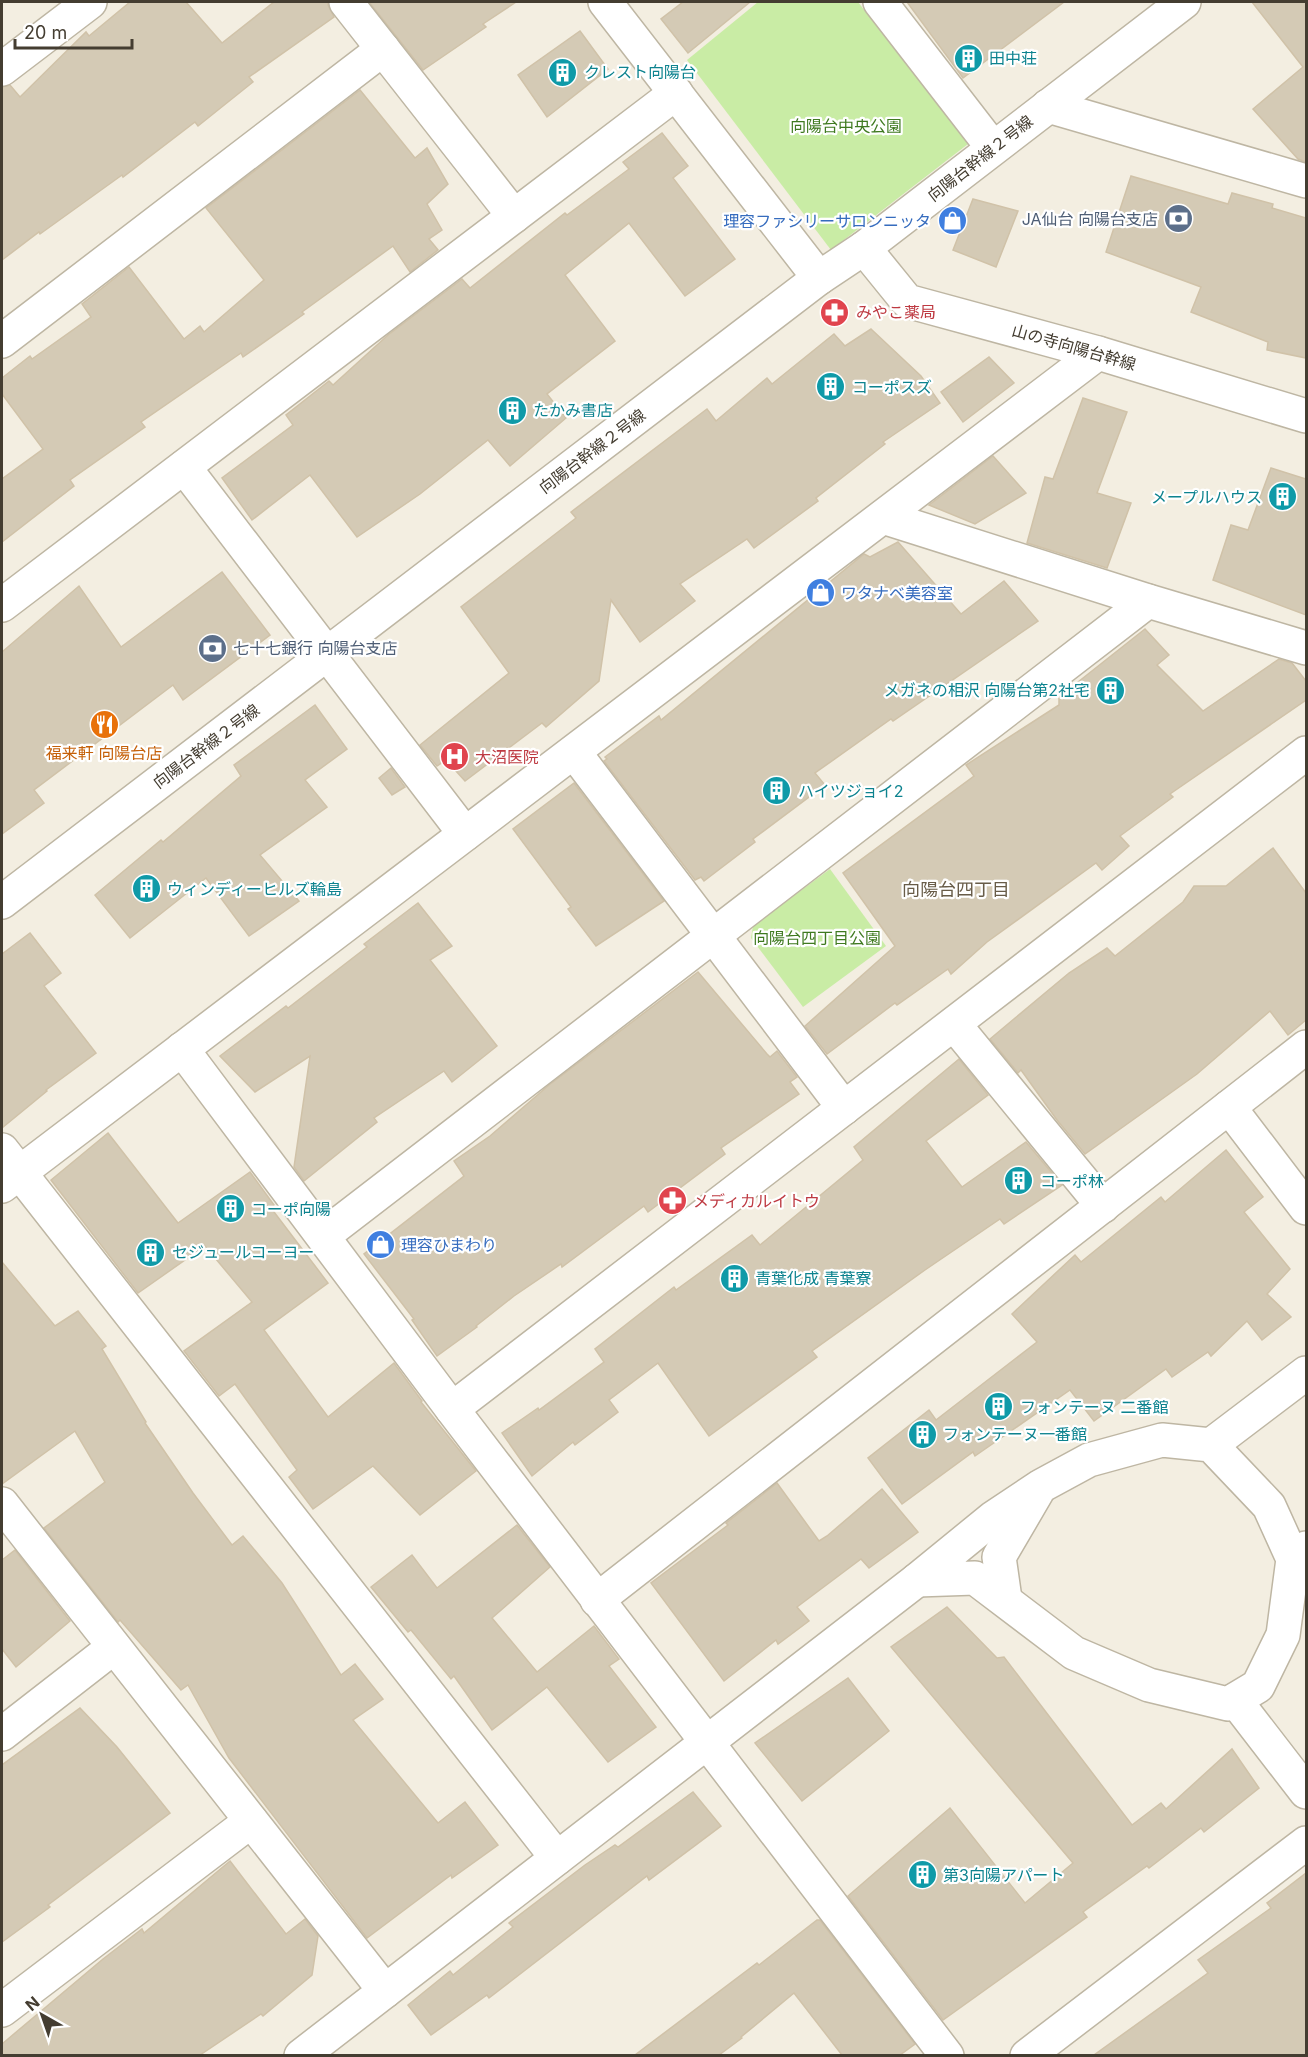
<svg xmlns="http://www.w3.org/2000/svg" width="1308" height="2057" font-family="Inter,'Noto Sans JP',sans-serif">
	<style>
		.green { fill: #c9eca5 }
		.building { fill: #d4cab5; stroke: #d0c2a8; stroke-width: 1.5 }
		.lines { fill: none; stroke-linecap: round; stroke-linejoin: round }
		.minor-casing { stroke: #beb6a3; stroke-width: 36 }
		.minor { stroke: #fff; stroke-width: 33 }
		.labels { text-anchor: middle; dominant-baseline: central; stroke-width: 4.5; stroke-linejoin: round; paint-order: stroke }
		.culture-label { font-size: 16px; fill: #0d838f; stroke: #fff; text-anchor: start }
		.park-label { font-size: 16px; fill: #3f7a20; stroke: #fff }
		.street-label { font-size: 16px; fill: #443d31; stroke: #fff }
		.service-label { font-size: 16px; fill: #4e5e75; stroke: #fff; text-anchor: end }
		.shop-label { font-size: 16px; fill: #366cbe; stroke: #fff; text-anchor: start }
		.health-label { font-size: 16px; fill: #be3a42; stroke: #fff; text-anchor: start }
		.food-label { font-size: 16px; fill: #c56008; stroke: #fff }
		.neighbourhood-label { font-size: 18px; fill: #685c48; stroke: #fff }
	</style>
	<rect width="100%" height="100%" fill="#f3eee1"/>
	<g class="green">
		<polygon points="758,2 858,2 968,144 831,250 687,60"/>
		<polygon points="830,869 886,946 803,1007 751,938 753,926"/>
	</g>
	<g class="building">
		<polygon points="130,2 186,2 222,43 274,2 328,2 328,5 334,17 249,77 253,82 198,126 195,122 123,177 122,175 40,234 39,232 2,260 2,87 10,85 20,97 86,32 89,36"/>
		<polygon points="369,2 516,2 483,24 486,27 423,70"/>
		<polygon points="683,2 750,2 688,53 661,19"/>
		<polygon points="907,2 1064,2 963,78"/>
		<polygon points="1252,2 1306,2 1306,162 1298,159 1253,109 1303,67"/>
		<polygon points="580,31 608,69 547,117 518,75"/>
		<polygon points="360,90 415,158 427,148 448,184 427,204 442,230 429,239 438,250 410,272 393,246 302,312 304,314 243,357 241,353 141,422 145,427 70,480 74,486 2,542 2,479 43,449 2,394 2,378 30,356 32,359 91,317 82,304 129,267 184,339 200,326 204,332 264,280 206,208"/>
		<polygon points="662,133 688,166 673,178 735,259 685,296 629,223 565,275 615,341 547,394 566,418 510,466 488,440 420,494 357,537 310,475 252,520 222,478 293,425 286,415 329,381 333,385 388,335 462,279 470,288 565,213 567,215 629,169 623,162"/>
		<polygon points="1131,176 1228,204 1232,193 1273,204 1272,208 1306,218 1306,358 1267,350 1268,342 1191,312 1201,287 1106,252"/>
		<polygon points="973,199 1018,211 996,267 953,250"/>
		<polygon points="871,329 921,376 940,403 883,442 885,444 816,498 818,501 754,548 747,539 680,584 695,601 640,642 611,600 599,681 546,727 542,723 465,781 446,760 437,766 420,745 509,673 461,607 576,518 571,512 707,409 716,421 767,378 772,384 834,334 845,346"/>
		<polygon points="989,357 1014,383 963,422 941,392"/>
		<polygon points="1083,398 1127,412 1097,493 1131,503 1107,568 1027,543 1045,477 1053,479"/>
		<polygon points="993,456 1026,493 975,524 929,505"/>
		<polygon points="1271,468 1306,479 1306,615 1213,580 1231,525 1248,530"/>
		<polygon points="898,542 961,614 1004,581 1038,621 893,721 891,719 815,773 825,785 753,839 755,842 704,881 701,877 695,880 604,761 607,759 605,757 659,716 661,720 864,554 870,557"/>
		<polygon points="222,572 270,635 183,700 173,685 34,790 44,803 2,834 2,652 79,586 121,647"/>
		<polygon points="1145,629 1169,655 1157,665 1203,711 1279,659 1292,663 1306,681 1306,700 1170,794 1173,797 1120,836 1129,846 1102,870 1096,863 987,942 951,974 948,969 897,1005 895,1003 827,1054 805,1026 895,946 843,873 974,776 966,765 1059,705 1059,697"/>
		<polygon points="315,705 347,749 305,780 327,807 260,855 299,901 249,936 206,878 130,938 95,895 161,840 163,842 241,776 234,765"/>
		<polygon points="391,768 405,787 392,795 379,778"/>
		<polygon points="574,783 664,901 596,946 568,909 571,907 513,829"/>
		<polygon points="1273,848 1306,893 1306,1020 1288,1035 1270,1011 1197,1074 1085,1154 1057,1120 1021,1070 1018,1073 990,1039 1069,973 1107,948 1115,956 1183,902 1194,886 1226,886"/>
		<polygon points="418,903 452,946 430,960 497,1046 452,1082 444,1071 374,1118 377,1122 304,1181 294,1167 310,1056 255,1092 220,1056 286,1006 288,1008 367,947 364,944"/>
		<polygon points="30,933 61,973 44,986 96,1053 46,1090 47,1091 2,1128 2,954"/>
		<polygon points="698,972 767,1054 770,1057 777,1051 797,1077 790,1082 799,1094 721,1148 725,1154 648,1212 644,1206 562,1267 561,1264 514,1296 476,1326 477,1327 437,1356 412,1320 414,1319 364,1254 464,1176 454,1161 490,1136 549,1085"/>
		<polygon points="959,1059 988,1095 926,1141 962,1187 1026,1142 1062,1185 1004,1224 1000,1219 925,1270 812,1351 817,1357 709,1436 658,1363 609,1400 618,1412 575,1445 573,1442 532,1476 502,1433 538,1408 539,1410 604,1362 595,1349 674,1287 676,1290 752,1235 760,1245 817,1198 863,1160 854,1147"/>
		<polygon points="108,1133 178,1223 250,1172 274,1205 271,1208 328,1283 264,1330 328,1417 394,1363 422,1401 421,1402 476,1471 420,1515 373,1466 313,1509 289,1477 297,1470 235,1384 219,1396 184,1351 252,1302 205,1246 138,1293 51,1180"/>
		<polygon points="1226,1150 1263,1197 1244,1212 1290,1269 1267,1294 1291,1317 1262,1340 1247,1321 1211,1356 1208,1352 1172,1377 1166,1369 1094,1421 1070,1390 975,1456 973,1452 902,1504 868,1458 929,1410 936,1420 1037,1342 1012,1314 1075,1255 1081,1262 1161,1197 1165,1202"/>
		<polygon points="2,1262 55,1326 78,1311 106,1346 102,1349 146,1422 145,1423 193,1493 232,1545 243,1536 282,1583 341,1675 355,1664 383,1699 353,1720 438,1823 465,1802 498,1845 452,1878 451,1875 367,1938 229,1758 188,1685 181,1690 120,1620 118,1622 44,1528 105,1482 75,1431 2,1484"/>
		<polygon points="777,1483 819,1541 827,1536 882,1489 918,1532 869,1568 861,1559 797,1607 809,1621 778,1644 776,1640 724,1681 651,1583 728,1525 726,1523"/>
		<polygon points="517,1525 550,1567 492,1618 537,1672 594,1626 619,1659 609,1666 656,1727 608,1762 547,1687 492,1730 454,1676 451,1679 411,1630 408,1632 371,1587 412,1555 437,1588"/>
		<polygon points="15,1550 70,1621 16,1667 2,1649 2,1560"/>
		<polygon points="947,1607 997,1658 1004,1657 1132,1825 1161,1803 1166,1809 1232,1749 1259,1788 1204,1832 1201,1828 1149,1868 1147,1866 1083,1912 1087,1917 943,2020 848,1896 950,1808 1025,1903 1073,1863 891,1647"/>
		<polygon points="848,1678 889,1731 802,1801 755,1743"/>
		<polygon points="80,1708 117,1747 170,1813 48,1905 50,1907 2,1942 2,1765"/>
		<polygon points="693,1792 721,1826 649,1880 647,1876 489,1998 487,1995 431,2035 408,2005 450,1971 453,1975 513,1927 509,1923 585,1865 615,1845 618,1847"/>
		<polygon points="230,1861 286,1934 305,1919 318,1936 312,1975 263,2016 261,2014 200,2055 2,2055 2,2044 103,1959 142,1929 144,1933"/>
		<polygon points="1306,1873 1306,2055 1094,2055 1208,1973 1198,1960 1271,1908 1267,1903"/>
		<polygon points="817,1920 820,1920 915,2044 900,2055 842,2055 794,1993 741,2037 742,2038 719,2055 635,2055 757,1963 759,1965"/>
	</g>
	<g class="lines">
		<defs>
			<g id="minor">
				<polyline points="346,2 514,216"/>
				<polyline points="605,2 819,278"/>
				<polyline points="880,2 993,148"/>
				<polyline points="2,69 90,2"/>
				<polyline points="1048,106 1306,181"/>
				<polyline points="864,248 907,301 1098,353 1306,416"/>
				<polyline points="2,341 383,49"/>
				<polyline points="184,467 465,834"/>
				<polyline points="883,517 1148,601 1306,648"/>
				<polyline points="2,605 676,93"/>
				<polyline points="574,752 844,1108"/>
				<polyline points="2,902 819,278 864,248 1184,2"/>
				<polyline points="954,1024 1103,1206"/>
				<polyline points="182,1049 452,1409 947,2056"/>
				<polyline points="1229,1107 1306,1208"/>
				<polyline points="2,1150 557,1858"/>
				<polyline points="2,1186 1098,353"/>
				<polyline points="323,1236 1148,601"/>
				<polyline points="452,1409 1306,753"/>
				<polyline points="1211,1445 1306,1373"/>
				<polyline points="2,1504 385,1991"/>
				<polyline points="1293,1559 1269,1506 1211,1445 1162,1440 1089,1460 1041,1486 993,1518 917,1580 975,1578 1074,1653 1149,1685 1228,1704 1258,1686 1283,1635 1293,1559 1306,1548"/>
				<polyline points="1005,1599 999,1557 1037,1492"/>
				<polyline points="597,1600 1306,1047"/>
				<polyline points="1235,1700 1306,1792"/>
				<polyline points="2,1734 114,1647"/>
				<polyline points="2,2010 251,1821"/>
				<polyline points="301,2056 917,1580"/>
				<polyline points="1027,2056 1306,1843"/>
			</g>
		</defs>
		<use href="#minor" class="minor-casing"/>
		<use href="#minor" class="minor"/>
	</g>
	<defs>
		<symbol id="building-disc" viewBox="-11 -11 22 22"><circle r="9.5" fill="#0f9aa8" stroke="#fff"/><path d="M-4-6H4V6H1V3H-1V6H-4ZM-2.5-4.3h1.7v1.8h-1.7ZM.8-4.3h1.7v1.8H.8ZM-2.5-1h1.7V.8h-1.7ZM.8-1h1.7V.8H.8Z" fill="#fff"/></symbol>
		<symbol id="bank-disc" viewBox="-11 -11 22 22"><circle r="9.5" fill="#5c6f8a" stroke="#fff"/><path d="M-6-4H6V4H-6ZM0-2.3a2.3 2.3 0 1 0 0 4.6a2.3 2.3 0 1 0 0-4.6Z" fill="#fff"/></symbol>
		<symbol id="shop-disc" viewBox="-11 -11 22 22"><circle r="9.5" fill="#3f7fe0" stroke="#fff"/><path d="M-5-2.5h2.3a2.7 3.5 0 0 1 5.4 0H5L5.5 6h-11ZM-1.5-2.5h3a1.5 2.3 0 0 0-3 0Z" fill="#fff"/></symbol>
		<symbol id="pharmacy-disc" viewBox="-11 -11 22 22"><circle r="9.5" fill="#e0444e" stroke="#fff"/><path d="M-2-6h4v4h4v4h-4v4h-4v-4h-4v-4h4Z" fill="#fff"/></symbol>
		<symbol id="restaurant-disc" viewBox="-11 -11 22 22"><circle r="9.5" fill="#e8710a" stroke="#fff"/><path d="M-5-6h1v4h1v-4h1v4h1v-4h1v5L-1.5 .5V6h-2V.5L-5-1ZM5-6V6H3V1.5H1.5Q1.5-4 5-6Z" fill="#fff"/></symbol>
		<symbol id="hospital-disc" viewBox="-11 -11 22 22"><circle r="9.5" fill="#e0444e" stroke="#fff"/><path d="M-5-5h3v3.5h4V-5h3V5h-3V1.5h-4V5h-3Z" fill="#fff"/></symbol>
	</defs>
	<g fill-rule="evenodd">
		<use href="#building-disc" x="952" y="42" width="33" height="33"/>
		<use href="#building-disc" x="546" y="56" width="33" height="33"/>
		<use href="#bank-disc" x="1162" y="202" width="33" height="33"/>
		<use href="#shop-disc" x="936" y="204" width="33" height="33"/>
		<use href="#pharmacy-disc" x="818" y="296" width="33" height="33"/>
		<use href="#building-disc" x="814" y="370" width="33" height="33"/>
		<use href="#building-disc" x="496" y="394" width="33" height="33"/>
		<use href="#building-disc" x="1266" y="480" width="33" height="33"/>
		<use href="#shop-disc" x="804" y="576" width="33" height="33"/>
		<use href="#bank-disc" x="196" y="632" width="33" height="33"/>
		<use href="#building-disc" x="1094" y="674" width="33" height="33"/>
		<use href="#restaurant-disc" x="88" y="708" width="33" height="33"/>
		<use href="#hospital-disc" x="438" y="740" width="33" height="33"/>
		<use href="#building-disc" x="760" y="774" width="33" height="33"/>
		<use href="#building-disc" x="130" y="872" width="33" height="33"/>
		<use href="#building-disc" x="1002" y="1164" width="33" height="33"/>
		<use href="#pharmacy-disc" x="656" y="1184" width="33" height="33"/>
		<use href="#building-disc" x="214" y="1192" width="33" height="33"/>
		<use href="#shop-disc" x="364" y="1228" width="33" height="33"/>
		<use href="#building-disc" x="134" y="1236" width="33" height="33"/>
		<use href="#building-disc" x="718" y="1262" width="33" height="33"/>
		<use href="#building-disc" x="982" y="1390" width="33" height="33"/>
		<use href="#building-disc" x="906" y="1418" width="33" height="33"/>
		<use href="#building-disc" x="906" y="1858" width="33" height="33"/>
	</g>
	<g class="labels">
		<g class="culture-label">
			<text x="989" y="58">田中荘</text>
			<text x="584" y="72">クレスト向陽台</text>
			<text x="852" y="387">コーポスズ</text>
			<text x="533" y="410">たかみ書店</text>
			<text x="1262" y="497" text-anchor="end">メープルハウス</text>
			<text x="1090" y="690" text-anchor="end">メガネの相沢 向陽台第2社宅</text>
			<text x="798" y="791">ハイツジョイ2</text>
			<text x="167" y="889">ウィンディーヒルズ輪島</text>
			<text x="1040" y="1181">コーポ林</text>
			<text x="251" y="1209">コーポ向陽</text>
			<text x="172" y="1252">セジュールコーヨー</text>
			<text x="755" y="1278">青葉化成 青葉寮</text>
			<text x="1020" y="1407">フォンテーヌ 二番館</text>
			<text x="943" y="1434">フォンテーヌ一番館</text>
			<text x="943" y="1875">第3向陽アパート</text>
		</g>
		<g class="park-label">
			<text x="846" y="126">向陽台中央公園</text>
			<text x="817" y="938">向陽台四丁目公園</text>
		</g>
		<g class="street-label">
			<text transform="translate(980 158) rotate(-38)">向陽台幹線２号線</text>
			<text transform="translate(1074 347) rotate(16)">山の寺向陽台幹線</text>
			<text transform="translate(592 451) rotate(-37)">向陽台幹線２号線</text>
			<text transform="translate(206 746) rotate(-37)">向陽台幹線２号線</text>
		</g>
		<g class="service-label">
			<text x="1158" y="219">JA仙台 向陽台支店</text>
			<text x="233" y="648" text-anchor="start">七十七銀行 向陽台支店</text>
		</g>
		<g class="shop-label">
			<text x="931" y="221" text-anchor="end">理容ファシリーサロンニッタ</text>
			<text x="841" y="593">ワタナベ美容室</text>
			<text x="401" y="1245">理容ひまわり</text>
		</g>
		<g class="health-label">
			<text x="856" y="312">みやこ薬局</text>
			<text x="475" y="757">大沼医院</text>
			<text x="693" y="1201">メディカルイトウ</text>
		</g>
		<g class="food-label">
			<text x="104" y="753">福来軒 向陽台店</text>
		</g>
		<g class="neighbourhood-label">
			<text x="956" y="889">向陽台四丁目</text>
		</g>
	</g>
	<rect width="1308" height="2057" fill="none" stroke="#443d31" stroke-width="6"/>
	<g transform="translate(42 2015) rotate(320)" stroke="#ffffff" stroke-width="4.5" paint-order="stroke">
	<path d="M0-4.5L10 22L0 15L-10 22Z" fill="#443d31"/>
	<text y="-9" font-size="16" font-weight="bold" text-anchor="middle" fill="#443d31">N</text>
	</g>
	<path d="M15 39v9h117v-9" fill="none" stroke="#443d31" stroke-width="3"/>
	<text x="24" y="39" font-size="18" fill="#443d31" stroke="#ffffff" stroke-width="4.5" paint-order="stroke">20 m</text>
</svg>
